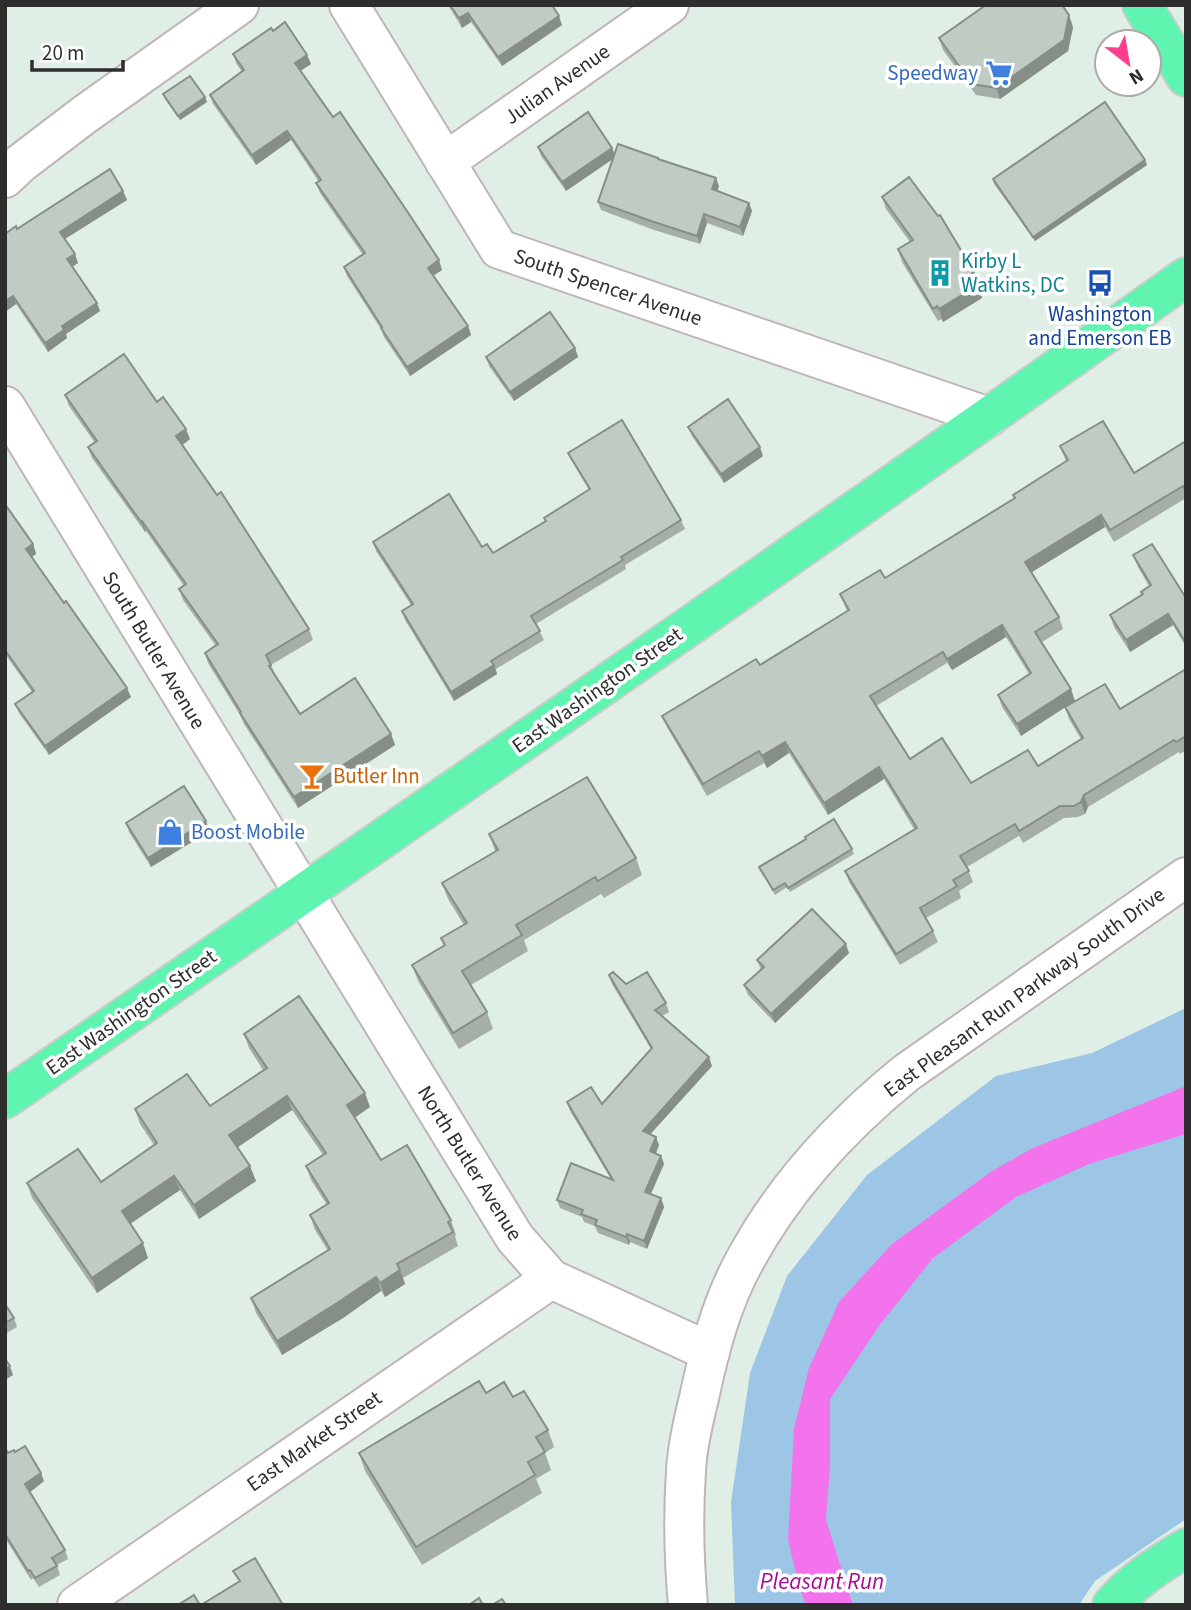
<svg xmlns="http://www.w3.org/2000/svg" width="1191" height="1610" font-family="'Source Sans 3',sans-serif">
	<style>
		.green { fill: #9dc6e6 }
		.water { fill: #f273ec }
		.lines { fill: none; stroke-linecap: round; stroke-linejoin: round }
		.minor-casing { stroke: #c1b4b9; stroke-width: 42 }
		.major-casing { stroke: #cdcdcd; stroke-width: 42 }
		.minor { stroke: #fff; stroke-width: 38 }
		.major { stroke: #60f4b1; stroke-width: 38 }
		.wall { fill: #a5afa8 }
		.shaded-wall { fill: #868e88 }
		.building { fill: #c0cbc3; stroke: #868e88; stroke-width: 2 }
		.labels { text-anchor: middle; dominant-baseline: central; stroke-width: 7; stroke-linejoin: round; paint-order: stroke }
		.shop-label { font-size: 21px; fill: #366cbe; stroke: #fff; text-anchor: end }
		.street-label { font-size: 21px; fill: #2e2e2e; stroke: #fff }
		.culture-label { font-size: 21px; fill: #0d838f; stroke: #fff; text-anchor: start }
		.transit-label { font-size: 21px; fill: #164399; stroke: #fff }
		.food-label { font-size: 21px; fill: #c56008; stroke: #fff; text-anchor: start }
		.water-label { font-size: 23px; font-style: italic; fill: #a50b92; stroke: #fff }
	</style>
	<rect width="100%" height="100%" fill="#e0efe6"/>
	<polygon class="green" points="1186,1008 1186,1519 1095,1581 1079,1605 735,1605 731,1502 750,1373 787,1276 867,1175 996,1076 1092,1053"/>
	<polygon class="water" points="1186,1086 1186,1134 1089,1164 1016,1197 933,1258 879,1326 830,1399 830,1466 826,1520 853,1605 806,1605 799,1587 788,1539 794,1429 809,1368 839,1302 892,1244 992,1171 1033,1148"/>
	<g class="lines">
		<defs>
			<g id="minor">
				<polyline points="349,5 499,249 989,417"/>
				<polyline points="445,162 669,5"/>
				<polyline points="5,178 21,163 84,115 239,5"/>
				<polyline points="5,406 515,1238 551,1279 710,1352"/>
				<polyline points="77,1605 551,1279"/>
				<path d="M688 1605C684 1561 683 1516 686 1471 687 1447 693 1422 699 1398 709 1351 721 1304 744 1262 784 1187 841 1126 906 1073L1186 877"/>
			</g>
			<g id="major">
				<polyline points="1142,5 1186,77"/>
				<path d="M5 1099C400 827 795 555 1186 277"/>
				<path d="M1112 1605C1133 1581 1159 1564 1186 1548"/>
			</g>
		</defs>
		<use href="#minor" class="minor-casing"/>
		<use href="#major" class="major-casing"/>
		<use href="#minor" class="minor"/>
		<use href="#major" class="major"/>
	</g>
	<g class="wall">
		<polygon points="448,5 552,5 562,25 502,66 471,22 462,28"/>
		<polygon points="1073,27 1068,51 1000,99 976,95 943,50 939,38"/>
		<polygon points="233,54 307,55 311,64 301,71 442,270 433,276 468,326 471,335 410,376 384,337 381,329 347,276 344,267 363,255 320,193 316,183 319,182 291,140 256,165 213,104 210,95 242,72 236,63"/>
		<polygon points="163,94 205,97 207,102 180,120 165,99"/>
		<polygon points="538,147 612,148 614,153 659,160 719,186 717,191 749,203 752,211 743,236 707,223 700,244 654,230 601,210 598,202 612,159 566,191 541,156"/>
		<polygon points="1147,165 1035,241 994,184 993,179"/>
		<polygon points="123,191 127,200 65,239 78,263 72,267 100,311 66,334 67,338 48,352 16,304 5,312 17,229"/>
		<polygon points="882,197 974,272 982,298 943,322 942,319 938,321 902,262 898,249 910,242 886,209"/>
		<polygon points="575,348 578,357 514,401 489,366 486,357"/>
		<polygon points="65,395 157,402 190,439 182,445 309,629 313,640 271,665 275,674 300,714 391,734 395,745 298,808 244,724 240,715 208,663 205,653 216,646 183,600 179,589 184,586 146,531 145,532 92,458 88,447 95,443 69,406"/>
		<polygon points="688,427 763,456 724,483 692,436"/>
		<polygon points="1186,441 1186,498 1114,542 1105,527 1031,572 1059,617 1063,629 1042,642 1021,736 1002,707 998,695 1029,674 1006,637 952,670 947,663 876,706 910,759 971,783 1038,766 1081,739 1069,719 1065,707 1120,709 1186,669 1186,750 1180,754 1179,752 1088,807 1085,814 1078,817 1064,818 1023,843 1019,836 967,867 973,882 959,891 961,898 926,918 933,931 938,942 900,965 849,882 845,871 914,829 884,779 828,815 789,753 767,768 764,763 707,796 667,727 662,716 760,665 847,611 840,594 885,578 1014,499 1013,495 1066,461 1060,446 1134,473"/>
		<polygon points="568,453 681,520 685,529 625,565 626,569 536,624 544,640 496,669 497,674 454,701 405,620 402,611 411,605 376,551 373,542 482,547 493,553 545,521 544,518 589,490 572,461"/>
		<polygon points="5,508 33,544 36,554 31,557 131,697 49,755 19,713 15,704 32,692 5,654"/>
		<polygon points="1133,555 1186,598 1186,647 1173,625 1130,652 1114,627 1110,615 1142,594 1149,586 1138,567"/>
		<polygon points="126,823 210,831 151,867 129,832"/>
		<polygon points="489,834 636,858 642,875 604,898 601,894 524,940 528,951 471,985 487,1012 493,1029 459,1049 418,981 412,965 444,946 441,938 464,925 448,899 442,883 495,851"/>
		<polygon points="806,839 852,849 854,854 790,892 787,887 775,895 759,867"/>
		<polygon points="849,953 775,1023 748,995 744,985 761,970 757,960"/>
		<polygon points="609,975 666,1003 669,1012 662,1016 712,1066 650,1134 659,1145 656,1154 661,1156 664,1164 651,1194 661,1198 664,1207 647,1249 630,1242 629,1245 598,1233 595,1226 584,1222 582,1217 560,1208 557,1200 611,1179 570,1111 567,1102 602,1104 651,1049 612,984"/>
		<polygon points="244,1034 370,1107 355,1118 381,1160 451,1220 456,1235 455,1236 458,1246 403,1278 405,1284 385,1297 381,1291 343,1318 282,1355 256,1313 251,1298 328,1251 315,1230 310,1215 327,1205 311,1180 306,1166 323,1155 292,1110 238,1147 256,1181 199,1219 180,1190 130,1224 148,1258 97,1293 32,1198 27,1183 101,1182 154,1145 140,1124 135,1109 210,1106 263,1070 249,1048"/>
		<polygon points="5,1304 14,1318 17,1327 5,1334"/>
		<polygon points="486,1393 513,1397 548,1430 554,1447 545,1453 551,1470 536,1479 542,1493 422,1565 365,1471 359,1453"/>
		<polygon points="5,1448 8,1453 44,1481 30,1492 65,1550 68,1559 57,1565 60,1575 39,1587 33,1578 31,1580 5,1538"/>
	</g>
	<g class="shaded-wall">
		<polygon points="468,13 471,22 462,28 459,18"/>
		<polygon points="1069,15 1073,27 1068,51 1000,99 996,88"/>
		<polygon points="559,16 562,25 502,66 498,57"/>
		<polygon points="307,55 311,64 298,72 295,63"/>
		<polygon points="205,97 207,102 180,120 178,116"/>
		<polygon points="287,131 291,140 256,165 252,155"/>
		<polygon points="612,148 616,157 566,191 562,182"/>
		<polygon points="1145,160 1147,165 1035,241 1033,237"/>
		<polygon points="716,178 719,186 715,198 712,189"/>
		<polygon points="123,191 127,200 63,240 60,232"/>
		<polygon points="749,203 752,211 743,236 740,227"/>
		<polygon points="704,214 707,223 700,244 697,236"/>
		<polygon points="75,254 78,263 70,268 67,259"/>
		<polygon points="439,260 442,270 431,277 428,268"/>
		<polygon points="978,285 982,298 943,322 939,309"/>
		<polygon points="13,296 16,304 5,312 5,301"/>
		<polygon points="97,303 100,311 66,334 67,338 48,352 45,343 62,326"/>
		<polygon points="468,326 471,335 410,376 407,367"/>
		<polygon points="575,348 578,357 514,401 510,392"/>
		<polygon points="186,429 190,439 180,447 176,436"/>
		<polygon points="760,447 763,456 724,483 721,474"/>
		<polygon points="1101,515 1105,527 1029,574 1025,562"/>
		<polygon points="142,521 146,531 145,532 141,522"/>
		<polygon points="33,544 36,554 29,559 26,549"/>
		<polygon points="1168,614 1173,625 1130,652 1126,640"/>
		<polygon points="1002,625 1006,637 952,670 947,659"/>
		<polygon points="494,665 497,674 454,701 451,692"/>
		<polygon points="127,688 131,697 49,755 45,746"/>
		<polygon points="1071,689 1075,701 1021,736 1017,724"/>
		<polygon points="391,734 395,745 298,808 294,797"/>
		<polygon points="785,742 789,753 767,768 762,756"/>
		<polygon points="879,767 884,779 828,815 824,803"/>
		<polygon points="1084,795 1088,807 1085,814 1081,802"/>
		<polygon points="206,821 210,831 151,867 148,858"/>
		<polygon points="846,944 849,953 775,1023 771,1014"/>
		<polygon points="709,1057 712,1066 646,1139 643,1131"/>
		<polygon points="365,1093 370,1107 352,1119 347,1105"/>
		<polygon points="287,1096 292,1110 235,1149 229,1135"/>
		<polygon points="656,1137 659,1145 653,1159 650,1151"/>
		<polygon points="661,1156 664,1164 648,1200 645,1192"/>
		<polygon points="250,1166 256,1181 199,1219 194,1205"/>
		<polygon points="174,1176 180,1190 127,1226 122,1211"/>
		<polygon points="661,1198 664,1207 647,1249 644,1241"/>
		<polygon points="627,1234 630,1242 629,1245 626,1237"/>
		<polygon points="143,1243 148,1258 97,1293 92,1278"/>
		<polygon points="400,1270 405,1284 385,1297 380,1283"/>
		<polygon points="376,1277 381,1291 343,1318 282,1355 277,1341"/>
		<polygon points="10,1366 13,1375 5,1380 5,1369"/>
		<polygon points="41,1473 44,1481 29,1493 25,1484"/>
	</g>
	<g class="building">
		<polygon points="450,5 552,5 559,16 498,57 468,13 459,18"/>
		<polygon points="986,5 1062,5 1069,15 1064,40 996,88 972,84 939,38"/>
		<polygon points="285,22 307,55 295,63 333,117 340,112 409,214 439,260 428,268 468,326 407,367 381,328 382,327 344,267 365,253 316,183 321,180 287,131 252,155 210,95 244,70 233,54 271,28 273,31"/>
		<polygon points="190,76 205,97 178,116 163,94"/>
		<polygon points="1105,102 1145,160 1033,237 993,179"/>
		<polygon points="588,112 612,148 562,182 538,147"/>
		<polygon points="618,144 658,158 658,159 716,178 712,189 749,203 740,227 704,214 697,236 651,221 598,202"/>
		<polygon points="110,169 123,191 60,232 75,254 67,259 97,303 62,326 64,330 45,343 13,296 5,301 5,234 16,226 17,229"/>
		<polygon points="909,177 938,216 940,215 974,272 971,274 978,285 939,309 937,306 933,309 898,249 913,240 882,197"/>
		<polygon points="550,312 575,348 510,392 486,357"/>
		<polygon points="124,354 157,402 163,397 186,429 176,436 217,495 221,492 309,629 266,655 271,665 269,666 300,714 355,678 391,734 294,797 240,713 241,712 205,653 218,644 179,589 186,584 142,521 141,522 88,447 97,441 65,395"/>
		<polygon points="728,399 760,447 721,474 688,427"/>
		<polygon points="622,420 681,520 621,557 623,560 531,616 540,631 491,661 494,665 451,692 402,611 413,604 373,542 449,494 482,547 487,544 493,553 546,521 544,518 590,489 568,453"/>
		<polygon points="1103,421 1134,473 1186,441 1186,491 1183,486 1110,530 1101,515 1025,562 1059,617 1035,632 1071,689 1017,724 998,695 1031,673 1002,625 947,659 943,652 870,696 910,759 942,738 971,783 1028,750 1038,766 1083,738 1065,707 1105,684 1120,709 1186,669 1186,736 1176,742 1174,740 1084,795 1081,802 1074,806 1060,806 1019,831 1015,824 960,856 969,871 953,880 957,886 920,908 933,931 896,954 845,871 917,828 879,767 824,803 785,742 762,756 759,751 703,784 662,716 756,659 760,665 849,610 840,594 880,570 885,578 1015,498 1013,495 1068,460 1060,446"/>
		<polygon points="7,507 33,544 26,549 64,603 66,601 127,688 45,746 15,704 34,691 5,650 5,508"/>
		<polygon points="1152,544 1186,598 1186,643 1168,614 1126,640 1110,615 1143,594 1141,592 1151,585 1133,555"/>
		<polygon points="587,777 636,858 598,881 595,877 516,925 522,935 462,971 487,1012 453,1033 412,965 445,945 441,938 467,923 442,883 498,850 489,834"/>
		<polygon points="184,786 206,821 148,858 126,823"/>
		<polygon points="834,819 852,849 788,888 785,883 773,890 759,867 806,839 805,837"/>
		<polygon points="812,909 846,944 771,1014 744,985 764,967 757,960"/>
		<polygon points="613,972 626,984 647,972 666,1003 655,1010 709,1057 643,1131 656,1137 650,1151 661,1156 645,1192 661,1198 644,1241 627,1234 626,1237 595,1225 597,1220 581,1214 583,1210 557,1200 571,1163 613,1180 567,1102 591,1087 602,1104 652,1048 609,975"/>
		<polygon points="299,996 365,1093 347,1105 381,1160 407,1145 451,1220 448,1222 453,1232 397,1264 400,1270 380,1283 376,1277 337,1303 277,1341 251,1298 330,1249 310,1215 329,1203 306,1166 326,1153 287,1096 229,1135 250,1166 194,1205 174,1176 122,1211 143,1243 92,1278 27,1183 78,1149 101,1182 157,1143 135,1109 187,1074 210,1106 267,1068 244,1034"/>
		<polygon points="5,1304 14,1318 5,1323"/>
		<polygon points="5,1359 10,1366 5,1369"/>
		<polygon points="479,1381 486,1393 504,1382 513,1397 524,1391 548,1430 536,1437 545,1452 528,1462 535,1475 416,1547 359,1453"/>
		<polygon points="25,1446 41,1473 25,1484 65,1550 52,1558 57,1566 35,1578 30,1570 28,1571 5,1534 5,1448 8,1453 14,1450 15,1452"/>
		<polygon points="255,1558 283,1605 201,1605 240,1581 233,1571"/>
		<polygon points="194,1595 200,1605 178,1605"/>
		<polygon points="479,1598 483,1605 469,1605"/>
		<polygon points="502,1599 506,1605 492,1605"/>
	</g>
	<defs>
		<symbol id="supermarket-bare" viewBox="-9 -9 18 18"><path d="M-6-5.5h2.5l.6 2H6L4.5 2H-2.5L-4.4-4H-6ZM-1.5 3.2a1.3 1.3 0 1 0 .1 0ZM3 3.2a1.3 1.3 0 1 0 .1 0Z" fill="#3f7fe0" stroke="#fff" stroke-width="2.5" paint-order="stroke"/></symbol>
		<symbol id="building-bare" viewBox="-9 -9 18 18"><path d="M-4-6H4V6H1V3H-1V6H-4ZM-2.5-4.3h1.7v1.8h-1.7ZM.8-4.3h1.7v1.8H.8ZM-2.5-1h1.7V.8h-1.7ZM.8-1h1.7V.8H.8Z" fill="#0f9aa8" stroke="#fff" stroke-width="2.5" paint-order="stroke"/></symbol>
		<symbol id="bus-bare" viewBox="-9 -9 18 18"><path d="M-5-6H5V4H4V6H2V4H-2V6H-4V4H-5ZM-3.5-4V0h7V-4ZM-3.5 1.2v1.5H-2V1.2ZM2 1.2v1.5H3.5V1.2Z" fill="#1a4fb4" stroke="#fff" stroke-width="2.5" paint-order="stroke"/></symbol>
		<symbol id="bar-bare" viewBox="-9 -9 18 18"><path d="M-6-5H6L.8 .8V4.5H3.5V6h-7V4.5H-.8V.8Z" fill="#e8710a" stroke="#fff" stroke-width="2.5" paint-order="stroke"/></symbol>
		<symbol id="shop-bare" viewBox="-9 -9 18 18"><path d="M-5-2.5h2.3a2.7 3.5 0 0 1 5.4 0H5L5.5 6h-11ZM-1.5-2.5h3a1.5 2.3 0 0 0-3 0Z" fill="#3f7fe0" stroke="#fff" stroke-width="2.5" paint-order="stroke"/></symbol>
	</defs>
	<g fill-rule="evenodd">
		<use href="#supermarket-bare" x="980" y="54" width="38" height="38"/>
		<use href="#building-bare" x="921" y="254" width="38" height="38"/>
		<use href="#bus-bare" x="1081" y="264" width="38" height="38"/>
		<use href="#bar-bare" x="293" y="757" width="38" height="38"/>
		<use href="#shop-bare" x="151" y="813" width="38" height="38"/>
	</g>
	<g class="labels">
		<g class="shop-label">
			<text x="978" y="73">Speedway</text>
			<text x="191" y="832" text-anchor="start">Boost Mobile</text>
		</g>
		<g class="street-label">
			<text transform="translate(557 84) rotate(-35)">Julian Avenue</text>
			<text transform="translate(608 287) rotate(19)">South Spencer Avenue</text>
			<text transform="translate(154 650) rotate(59)">South Butler Avenue</text>
			<text transform="translate(597 690) rotate(-35)">East Washington Street</text>
			<text transform="translate(1024 992) rotate(-36)">East Pleasant Run Parkway South Drive</text>
			<text transform="translate(131 1012) rotate(-35)">East Washington Street</text>
			<text transform="translate(470 1163) rotate(58)">North Butler Avenue</text>
			<text transform="translate(314 1441) rotate(-35)">East Market Street</text>
		</g>
		<g class="culture-label">
			<text x="961" y="261">Kirby L<tspan x="961" dy="24">Watkins, DC</tspan></text>
		</g>
		<g class="transit-label">
			<text x="1100" y="314">Washington<tspan x="1100" dy="24">and Emerson EB</tspan></text>
		</g>
		<g class="food-label">
			<text x="333" y="776">Butler Inn</text>
		</g>
		<g class="water-label">
			<text x="822" y="1581">Pleasant Run</text>
		</g>
	</g>
	<rect width="1191" height="1610" fill="none" stroke="#2e2e2e" stroke-width="14"/>
	<g transform="translate(1128 63) rotate(149)"><circle r="33" fill="#ffffff" stroke="#ababab" stroke-width="2"/>
	<path d="M0-5L12 26L0 18L-12 26Z" fill="#fe3f8d"/>
	<text y="-10" font-size="19" font-weight="bold" text-anchor="middle" fill="#2e2e2e">N</text>
	</g>
	<path d="M32 60v10h91v-10" fill="none" stroke="#2e2e2e" stroke-width="3.5"/>
	<text x="42" y="60" font-size="21" fill="#2e2e2e" stroke="#ffffff" stroke-width="5" paint-order="stroke">20 m</text>
</svg>
